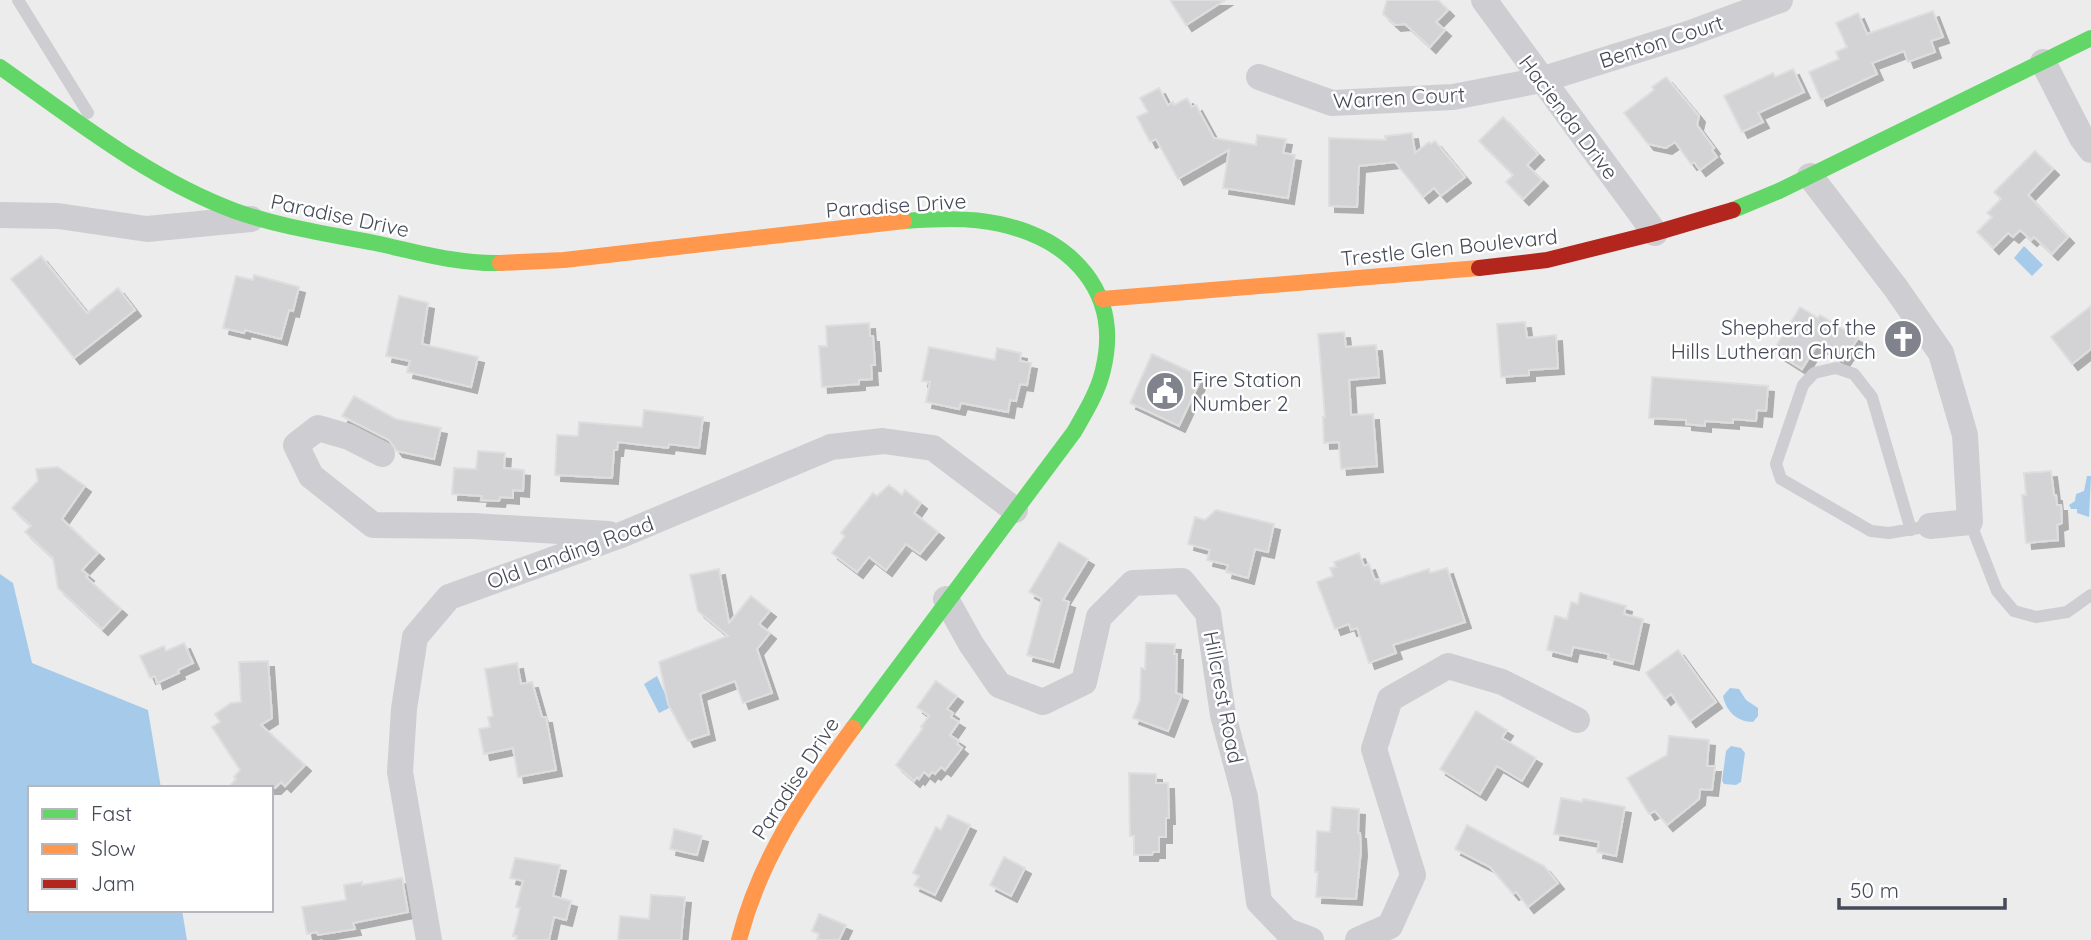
<svg xmlns="http://www.w3.org/2000/svg" width="2091" height="940" font-family="Quicksand,sans-serif">
	<style>
		.water { fill: #a6cbea }
		.building { fill: #d3d3d5; stroke: #dededf; stroke-width: 2; filter: url(#shadow) }
		.lines { fill: none; stroke-linecap: round; stroke-linejoin: round }
		.lane { stroke: #ceced2; stroke-width: 12 }
		.street { stroke: #ceced2; stroke-width: 26 }
		.fast { stroke: #63d668; stroke-width: 16 }
		.slow { stroke: #ff974d; stroke-width: 16 }
		.jam { stroke: #b3261e; stroke-width: 16 }
		.labels { text-anchor: middle; dominant-baseline: central; stroke-width: 5; stroke-linejoin: round; paint-order: stroke }
		.street-label { font-size: 21px; fill: #454a58; stroke: #fff }
		.poi-label { font-size: 21px; fill: #454a58; stroke: #fff; text-anchor: end }
	</style>
	<defs>
		<filter id="shadow"><feDropShadow dx="6" dy="6" stdDeviation="0" flood-color="#0004"/></filter>
	</defs>
	<rect width="100%" height="100%" fill="#edecec"/>
	<g class="water">
		<polygon points="2024,246 2043,265 2032,276 2014,258"/>
		<polygon points="2087,476 2091,476 2089,517 2077,513 2077,509 2071,509 2069,505 2075,501 2076,494 2084,491"/>
		<polygon points="0,574 13,583 32,663 148,710 161,788 30,788 30,910 182,910 187,940 0,940"/>
		<polygon points="657,676 671,707 659,713 644,684"/>
		<path d="M1730 688 1739 689 1746 700 1758 708V716L1753 722C1737 722 1726 711 1723 696Z"/>
		<polygon points="1731,746 1741,748 1745,753 1741,782 1736,785 1724,784 1722,781 1726,751"/>
	</g>
	<g class="building">
		<polygon points="1170,0 1225,0 1186,25"/>
		<polygon points="1387,0 1438,0 1448,10 1436,22 1445,30 1430,47 1405,24 1395,25 1383,14"/>
		<polygon points="1933,11 1943,37 1931,41 1935,52 1908,62 1904,51 1872,63 1877,74 1821,100 1809,72 1839,59 1836,52 1847,47 1836,23 1858,13 1867,34"/>
		<polygon points="1793,69 1804,92 1758,113 1763,122 1742,132 1724,96 1773,73 1775,77"/>
		<polygon points="1666,77 1699,116 1697,125 1714,148 1712,150 1717,157 1700,170 1694,162 1691,164 1675,142 1666,148 1648,144 1624,113 1654,90 1652,87"/>
		<polygon points="1159,88 1168,105 1173,102 1174,105 1187,98 1192,107 1196,105 1214,138 1256,145 1257,135 1286,139 1283,153 1295,155 1288,198 1223,188 1229,150 1178,179 1156,139 1150,142 1137,117 1148,112 1140,98"/>
		<polygon points="1503,117 1538,154 1527,165 1542,180 1523,199 1506,182 1513,175 1479,141"/>
		<polygon points="1412,133 1415,153 1429,142 1431,144 1435,141 1465,177 1441,196 1434,188 1423,197 1395,162 1359,166 1357,207 1329,206 1329,138 1386,140 1385,136"/>
		<polygon points="2035,151 2053,169 2028,195 2068,237 2052,254 2034,237 2031,240 2020,230 2013,237 2008,233 1993,248 1977,232 1992,217 1987,213 2001,199 1994,192"/>
		<polygon points="41,256 87,313 118,288 135,310 74,358 11,279"/>
		<polygon points="254,275 299,287 293,311 289,310 281,339 245,330 244,333 223,328 236,276 253,280"/>
		<polygon points="399,296 428,303 422,344 478,357 471,387 407,372 410,361 386,356"/>
		<polygon points="2091,306 2091,349 2072,364 2051,337"/>
		<polygon points="1800,307 1818,318 1820,315 1858,338 1843,361 1817,345 1802,369 1773,351"/>
		<polygon points="1525,322 1527,338 1556,335 1558,368 1529,370 1529,375 1501,377 1497,324"/>
		<polygon points="869,323 870,336 873,336 875,365 871,365 872,379 859,380 859,384 822,387 819,346 827,346 826,326"/>
		<polygon points="1344,332 1346,347 1376,345 1379,377 1349,380 1351,415 1373,414 1377,466 1341,469 1339,442 1324,443 1323,417 1325,417 1318,334"/>
		<polygon points="929,347 995,360 997,348 1021,353 1020,361 1031,363 1027,385 1020,384 1016,401 1010,400 1008,412 961,403 959,409 926,402 930,382 922,381"/>
		<polygon points="1152,354 1202,377 1179,426 1130,403"/>
		<polygon points="1652,377 1768,386 1766,411 1757,410 1756,421 1733,419 1733,423 1705,421 1705,426 1686,424 1686,420 1649,418"/>
		<polygon points="354,396 396,419 441,428 434,459 397,451 389,440 342,416"/>
		<polygon points="644,410 703,417 699,448 669,444 668,448 618,442 617,450 614,450 612,478 555,475 557,435 578,436 579,422 642,427"/>
		<polygon points="478,451 505,453 504,468 524,470 523,491 513,490 513,498 500,497 499,501 481,500 482,496 452,494 454,468 476,469"/>
		<polygon points="58,467 85,486 62,519 98,553 82,570 88,575 86,577 121,609 102,629 58,588 53,558 25,532 31,526 12,508 38,481 36,469"/>
		<polygon points="2051,471 2054,495 2056,495 2057,505 2061,505 2062,523 2057,525 2058,540 2026,543 2022,495 2026,495 2024,473"/>
		<polygon points="889,485 902,495 905,490 921,503 914,513 938,532 920,554 906,544 886,570 869,557 857,572 832,553 845,536 841,533 873,493 877,496"/>
		<polygon points="1216,510 1274,524 1268,552 1255,549 1248,578 1226,572 1228,565 1207,560 1210,550 1188,544 1195,517 1205,520"/>
		<polygon points="1059,542 1088,559 1063,600 1069,602 1053,662 1027,655 1042,599 1029,592"/>
		<polygon points="1359,553 1364,566 1369,564 1375,580 1379,579 1381,584 1429,569 1430,573 1447,568 1465,622 1393,645 1396,653 1369,663 1357,628 1351,630 1349,624 1335,629 1317,582 1333,576 1330,568 1336,567 1334,562"/>
		<polygon points="719,569 729,623 751,596 770,611 759,624 770,633 757,649 772,693 743,703 735,681 700,694 709,734 688,741 668,704 659,662 728,636 698,611 690,575"/>
		<polygon points="1580,593 1626,606 1624,614 1643,619 1633,664 1608,658 1609,654 1573,647 1571,656 1547,650 1555,616 1567,619 1571,602 1578,604"/>
		<polygon points="184,643 193,663 178,670 179,673 157,683 155,676 150,678 140,656 164,646 166,651"/>
		<polygon points="1146,643 1175,644 1174,654 1177,654 1176,693 1182,695 1168,731 1133,718 1140,700 1141,668 1145,669"/>
		<polygon points="1678,650 1716,702 1690,721 1671,694 1665,699 1646,673"/>
		<polygon points="268,661 272,718 261,725 305,765 285,786 281,782 275,788 228,788 236,779 234,777 240,770 212,727 220,722 215,714 231,703 241,702 239,662"/>
		<polygon points="517,663 521,684 532,682 542,717 546,717 556,770 518,777 513,748 484,754 479,729 490,727 488,717 493,716 485,669"/>
		<polygon points="936,681 957,696 947,709 953,713 951,717 959,722 950,735 959,741 957,744 962,748 945,770 941,767 935,774 932,772 929,776 924,772 919,779 917,777 914,781 896,765 923,728 921,727 929,716 917,707"/>
		<polygon points="1476,711 1507,730 1502,738 1536,758 1522,781 1497,766 1480,794 1440,769"/>
		<polygon points="1669,736 1709,740 1707,766 1715,766 1712,790 1700,789 1699,799 1667,825 1655,811 1649,814 1627,778 1667,755"/>
		<polygon points="1129,773 1156,774 1156,783 1168,783 1169,818 1166,818 1166,837 1159,837 1159,852 1153,852 1152,855 1134,855 1134,836 1130,836"/>
		<polygon points="1561,798 1582,802 1583,799 1625,807 1616,856 1597,852 1599,842 1554,834"/>
		<polygon points="1332,807 1359,809 1358,833 1360,833 1361,850 1356,899 1316,897 1318,872 1315,872 1317,831 1330,832"/>
		<polygon points="948,815 970,825 935,895 914,885 919,876 913,873 936,827 941,830"/>
		<polygon points="1467,825 1544,866 1558,883 1528,907 1516,892 1513,894 1490,867 1455,849"/>
		<polygon points="674,829 702,836 697,855 670,849"/>
		<polygon points="1004,857 1025,868 1011,896 990,885"/>
		<polygon points="515,858 560,865 553,896 571,901 566,920 554,917 549,940 516,940 517,936 513,936 520,908 516,907 523,881 510,878"/>
		<polygon points="402,878 408,912 353,923 355,929 318,935 317,932 307,934 302,907 346,900 344,885 362,882 362,885"/>
		<polygon points="651,895 685,897 681,940 618,940 620,916 649,919"/>
		<polygon points="819,914 846,925 839,940 817,940 819,934 812,931"/>
	</g>
	<g class="lines">
		<g class="lane">
			<polyline points="18,0 88,113"/>
			<polyline points="1970,522 1997,591 2014,611 2036,617 2067,612 2091,595"/>
			<polyline points="1911,530 1872,397 1854,374 1836,368 1814,373 1803,385 1776,464 1781,479 1871,531 1889,533 1930,526"/>
		</g>
		<g class="street">
			<polyline points="1484,0 1655,233"/>
			<polyline points="2043,62 2082,138 2091,150"/>
			<polyline points="1259,77 1332,103 1453,97 1541,80 1688,34 1780,0"/>
			<polyline points="1810,176 1895,287 1941,353 1965,435 1970,522 1930,526"/>
			<polyline points="0,215 58,216 147,229 251,219"/>
			<polyline points="382,454 349,437 318,428 296,445 311,476 373,525 473,526 609,534"/>
			<polyline points="946,599 971,644 999,685 1043,702 1084,682 1099,617 1133,583 1182,581 1208,613 1223,715 1245,797 1259,902 1287,931 1311,940"/>
			<polyline points="429,940 400,772 404,709 415,637 449,597 621,535 831,447 883,441 933,448 1015,510"/>
			<polyline points="1358,940 1390,926 1413,875 1374,749 1390,699 1448,666 1502,682 1577,720"/>
		</g>
		<g class="fast">
			<path d="M0 67C74 119 149 179 235 211 280 227 328 234 375 243 417 252 457 264 500 263"/>
			<polyline points="1733,210 1779,191 2091,38"/>
			<path d="M853 728 1074 432C1085 413 1098 392 1103 370 1122 292 1072 240 1000 224 968 217 936 219 904 221"/>
		</g>
		<g class="slow">
			<polyline points="500,263 564,260 904,221"/>
			<polyline points="1102,299 1479,268"/>
			<path d="M739 940C760 858 803 796 853 728"/>
		</g>
		<polyline class="jam" points="1479,268 1547,260 1655,233 1733,210"/>
	</g>
	<defs>
		<symbol id="church-disc" viewBox="-11 -11 22 22"><circle r="9.5" fill="#80838c" stroke="#fff"/><path d="M-1.2-6h2.4v3.5h3.3v2.4h-3.3V6h-2.4V-.1h-3.3v-2.4h3.3Z" fill="#fff"/></symbol>
		<symbol id="civic-disc" viewBox="-11 -11 22 22"><circle r="9.5" fill="#80838c" stroke="#fff"/><path d="M-.6-6.5H3V-4.5H.6V-3L4-1V1h2V6H-6V1h2V-1L-.6-3ZM-1.2 2.5V6h2.4V2.5Z" fill="#fff"/></symbol>
	</defs>
	<g fill-rule="evenodd">
		<use href="#church-disc" x="1881" y="317" width="44" height="44"/>
		<use href="#civic-disc" x="1143" y="369" width="44" height="44"/>
	</g>
	<g class="labels">
		<g class="street-label">
			<text transform="translate(1661 41) rotate(-18)">Benton Court</text>
			<text transform="translate(1399 97) rotate(-3)">Warren Court</text>
			<text transform="translate(1569 117) rotate(53)">Hacienda Drive</text>
			<text transform="translate(896 205) rotate(-4)">Paradise Drive</text>
			<text transform="translate(340 215) rotate(12)">Paradise Drive</text>
			<text transform="translate(1449 247) rotate(-6)">Trestle Glen Boulevard</text>
			<text transform="translate(570 552) rotate(-20)">Old Landing Road</text>
			<text transform="translate(1224 697) rotate(79)">Hillcrest Road</text>
			<text transform="translate(795 778) rotate(-57)">Paradise Drive</text>
		</g>
		<g class="poi-label">
			<text x="1876" y="327">Shepherd of the<tspan x="1876" dy="24">Hills Lutheran Church</tspan></text>
			<text x="1192" y="379" text-anchor="start">Fire Station<tspan x="1192" dy="24">Number 2</tspan></text>
		</g>
	</g>
	<rect x="28" y="786" width="245" height="126" fill="#ffffff" stroke="#b5b7bc" stroke-width="2"/>
	<rect x="42" y="809" width="35" height="10" fill="#63d668" stroke="#b5b7bc" stroke-width="2"/>
	<text x="91" y="821" font-size="21" fill="#454a58">Fast</text>
	<rect x="42" y="844" width="35" height="10" fill="#ff974d" stroke="#b5b7bc" stroke-width="2"/>
	<text x="91" y="856" font-size="21" fill="#454a58">Slow</text>
	<rect x="42" y="879" width="35" height="10" fill="#b3261e" stroke="#b5b7bc" stroke-width="2"/>
	<text x="91" y="891" font-size="21" fill="#454a58">Jam</text>
	<path d="M1839 898v10h166v-10" fill="none" stroke="#454a58" stroke-width="3.5"/>
	<text x="1850" y="898" font-size="21" fill="#454a58" stroke="#ffffff" stroke-width="5" paint-order="stroke">50 m</text>
</svg>
